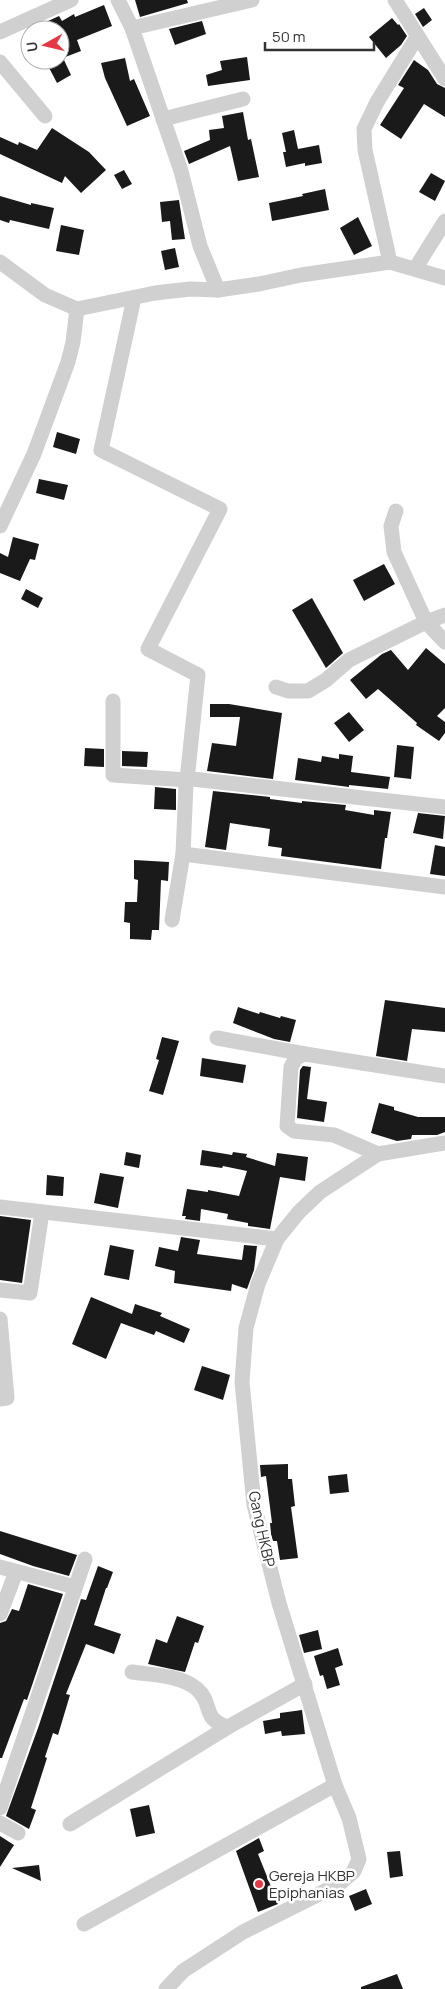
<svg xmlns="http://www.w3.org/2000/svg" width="445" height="1989" font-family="Manrope,sans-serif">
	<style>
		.building { fill: #1a1a1a }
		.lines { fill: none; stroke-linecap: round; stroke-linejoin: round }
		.street { stroke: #d0d0d0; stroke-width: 15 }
		.poi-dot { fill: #e63946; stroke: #fff; stroke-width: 2 }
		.labels { text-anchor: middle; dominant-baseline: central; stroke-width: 5; stroke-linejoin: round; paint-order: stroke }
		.street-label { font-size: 15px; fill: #333; stroke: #fff }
		.poi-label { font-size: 15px; fill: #333; stroke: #fff; text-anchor: start }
	</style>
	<rect width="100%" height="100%" fill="#fff"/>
	<g class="building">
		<polygon points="135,0 187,0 188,3 140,17"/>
		<polygon points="104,5 112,26 77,40 81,51 60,59 60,30 51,30 46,22 59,16 62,21 74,14 75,17"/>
		<polygon points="424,8 432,20 423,27 415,14"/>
		<polygon points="392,18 398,25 399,24 407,36 401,45 386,58 369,37"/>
		<polygon points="202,21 206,34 175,45 169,29"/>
		<polygon points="247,57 250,80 208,86 206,75 222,70 220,61"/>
		<polygon points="125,58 130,81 134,79 150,116 127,126 105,78 101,63"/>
		<polygon points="45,60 64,60 71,75 57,83"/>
		<polygon points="414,60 428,70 437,84 445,88 445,117 424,104 401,139 380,125 404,88 398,85"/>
		<polygon points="243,112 248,140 251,139 259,177 238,181 230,146 189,164 184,151 210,140 209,130 224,128 222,116"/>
		<polygon points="52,128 89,152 106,170 81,193 65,176 62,183 0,154 0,137 18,145 19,142 37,150"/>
		<polygon points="294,130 298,149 319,145 322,163 305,166 305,163 286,167 283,152 286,152 282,133"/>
		<polygon points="124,170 132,184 122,189 114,175"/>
		<polygon points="431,173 445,181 435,201 419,192"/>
		<polygon points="325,189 329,210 272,221 269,203 303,196 302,194"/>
		<polygon points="0,196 31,205 31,203 54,208 49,229 10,220 9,223 0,220"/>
		<polygon points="179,200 185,239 172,240 170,221 162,222 160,202"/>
		<polygon points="358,217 372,246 354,255 340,228"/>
		<polygon points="61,225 84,230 79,255 56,251"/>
		<polygon points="175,248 179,267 165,270 161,251"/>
		<polygon points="57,432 80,439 76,454 53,447"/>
		<polygon points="39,479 68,485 64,500 36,493"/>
		<polygon points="13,537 39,544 35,560 30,559 20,581 0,573 0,553 8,557"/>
		<polygon points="384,564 395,584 364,601 353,580"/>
		<polygon points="26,589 43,598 38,608 21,599"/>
		<polygon points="312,598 343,653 326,668 292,610"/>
		<polygon points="426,648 445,664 445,708 437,716 445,722 445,733 439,741 416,725 417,723 378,689 366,699 350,680 382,654 391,650 408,670"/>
		<polygon points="210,704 229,704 282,713 273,779 207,771 212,743 236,746 240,717 210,717"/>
		<polygon points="349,712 364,730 349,742 334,723"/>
		<polygon points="397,745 414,747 411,779 394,777"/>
		<polygon points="85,748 104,749 104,767 84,766"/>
		<polygon points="122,751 148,752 147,767 122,766"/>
		<polygon points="339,754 353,756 351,772 390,777 388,789 349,785 349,787 295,780 298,758 321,762 322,756 339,759"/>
		<polygon points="155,787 176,789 176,810 154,809"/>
		<polygon points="213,791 270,797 270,799 302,803 302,801 346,805 345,810 374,815 374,810 391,812 387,838 385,838 381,869 281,856 282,848 268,846 270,829 230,823 226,850 205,847"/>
		<polygon points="418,813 445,816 443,839 413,833"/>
		<polygon points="435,845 445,847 445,876 430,874"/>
		<polygon points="134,860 169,862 168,881 161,880 159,930 152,930 151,940 130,939 130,923 124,922 125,902 137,902 138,880 134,879"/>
		<polygon points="385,1000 445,1008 445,1032 412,1029 407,1061 376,1056"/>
		<polygon points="238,1007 259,1014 260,1012 280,1018 281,1016 296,1020 290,1042 274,1039 233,1023"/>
		<polygon points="162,1037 179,1041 163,1095 149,1091 159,1060 156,1059"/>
		<polygon points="202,1058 246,1065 243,1083 200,1076"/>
		<polygon points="303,1066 311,1067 307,1099 327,1102 324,1122 297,1118 300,1070"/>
		<polygon points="379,1103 394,1107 394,1110 418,1117 445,1117 445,1132 437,1135 412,1135 411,1139 397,1141 371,1133"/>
		<polygon points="202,1150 232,1155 233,1152 247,1154 246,1157 275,1166 277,1153 308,1157 305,1181 280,1177 270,1229 248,1226 248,1223 227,1219 228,1214 201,1209 200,1221 185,1219 186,1216 182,1216 187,1189 208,1192 208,1190 239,1196 247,1171 223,1166 222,1168 200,1165"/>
		<polygon points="126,1152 141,1155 139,1168 124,1165"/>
		<polygon points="100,1173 124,1177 118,1208 94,1203"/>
		<polygon points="47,1175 64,1177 63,1196 46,1195"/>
		<polygon points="0,1216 31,1220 22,1283 0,1280"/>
		<polygon points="181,1237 200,1240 197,1254 242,1260 244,1245 257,1246 254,1270 247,1289 232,1284 231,1291 174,1283 175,1271 155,1266 159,1247 178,1251"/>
		<polygon points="110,1245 134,1250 129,1280 104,1275"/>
		<polygon points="91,1297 132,1314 135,1304 162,1313 160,1316 190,1329 184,1343 156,1331 154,1335 121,1323 106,1359 72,1344"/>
		<polygon points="202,1366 230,1375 223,1400 194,1390"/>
		<polygon points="288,1464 288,1479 292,1479 295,1506 291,1507 298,1558 280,1560 277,1541 273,1541 271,1534 270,1523 272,1523 266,1476 261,1477 260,1465"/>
		<polygon points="347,1474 349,1492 330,1494 328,1476"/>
		<polygon points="0,1531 77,1555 69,1576 33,1566 0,1554"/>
		<polygon points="98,1566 113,1572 107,1588 106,1588 94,1625 121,1634 114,1654 86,1644 66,1694 70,1695 58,1735 53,1733 45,1757 47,1758 31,1808 36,1810 29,1829 6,1816 38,1728 81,1599 86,1600"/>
		<polygon points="28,1584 63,1594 27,1700 24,1699 2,1758 0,1758 0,1623 6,1621 12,1609 19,1611"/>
		<polygon points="177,1616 204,1626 198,1643 195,1642 185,1672 148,1664 156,1639 167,1643"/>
		<polygon points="318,1630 322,1649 304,1653 299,1635"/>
		<polygon points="338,1648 343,1665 335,1668 340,1685 327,1689 323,1675 320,1676 314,1656"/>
		<polygon points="302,1710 305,1734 282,1736 281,1731 265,1734 263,1721 280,1718 280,1713"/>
		<polygon points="149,1805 155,1833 136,1837 130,1809"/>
		<polygon points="0,1836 14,1845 0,1867"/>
		<polygon points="259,1838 264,1851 258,1854 278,1904 258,1912 236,1851"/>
		<polygon points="400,1851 403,1876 390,1878 387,1852"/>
		<polygon points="39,1865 41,1881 12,1868"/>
		<polygon points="366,1889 372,1904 355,1911 349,1896"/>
		<polygon points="397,1974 403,1989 361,1989 361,1987"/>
	</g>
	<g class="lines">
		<g class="street">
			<polyline points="118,0 132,28 181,171 200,246 218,290"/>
			<polyline points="395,0 445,79"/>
			<polyline points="132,28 252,0"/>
			<polyline points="0,32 71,0"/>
			<polyline points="0,62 45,116"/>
			<polyline points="163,119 243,99"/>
			<polyline points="0,262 45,295 77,309 155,293 190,289 218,290 259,284 301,275 390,262 445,278"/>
			<polyline points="390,262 365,150 364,129 377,102 417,37"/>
			<polyline points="415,269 445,221"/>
			<polyline points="396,511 391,526 394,552 426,622 445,642"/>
			<polyline points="0,526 34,454 68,362 73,342 77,309"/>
			<polyline points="276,687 288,691 308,691 326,680 349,660 426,622 445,615"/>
			<polyline points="113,701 113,775 187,780 198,675 148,649 220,509 101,450 134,298"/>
			<polyline points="183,854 186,784 187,780 192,779 445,807"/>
			<polyline points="172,920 183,854 445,887"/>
			<polyline points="217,1038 305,1054"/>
			<polyline points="378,1154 334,1135 294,1131 287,1126 291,1067 296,1058 305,1054 445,1076"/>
			<polyline points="0,1207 277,1239"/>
			<polyline points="0,1290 30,1293 42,1212"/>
			<polyline points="0,1319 7,1398 0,1399"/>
			<polyline points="0,1567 75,1587"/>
			<polyline points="0,1614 16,1572"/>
			<path d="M132 1672C152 1675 181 1675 197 1689 214 1704 201 1719 228 1727"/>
			<polyline points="0,1808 85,1559"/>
			<polyline points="0,1823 18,1833"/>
			<polyline points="70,1824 228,1727 305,1684"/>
			<polyline points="84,1924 335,1785"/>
			<polyline points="166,1989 183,1971 243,1932 339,1884 354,1871 359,1859 349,1818 335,1785 279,1603 254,1505 242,1382 246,1328 258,1284 277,1239 299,1212 320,1192 378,1154 445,1143"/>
		</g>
	</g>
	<circle class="poi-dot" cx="259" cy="1884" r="5"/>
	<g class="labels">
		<g class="street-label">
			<text transform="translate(262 1529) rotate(78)">Gang HKBP</text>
		</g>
		<g class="poi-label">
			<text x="269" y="1875">Gereja HKBP<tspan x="269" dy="17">Epiphanias</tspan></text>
		</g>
	</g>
	<g transform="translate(45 45) rotate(262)"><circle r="24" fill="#ffffff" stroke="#adadad"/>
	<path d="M0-4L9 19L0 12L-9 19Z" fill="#e63946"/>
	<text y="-8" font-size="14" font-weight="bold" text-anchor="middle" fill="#333333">U</text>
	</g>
	<path d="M265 42v8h109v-8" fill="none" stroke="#333333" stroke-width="2.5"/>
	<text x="272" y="42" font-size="15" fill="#333333" stroke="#ffffff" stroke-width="4" paint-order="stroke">50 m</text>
</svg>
